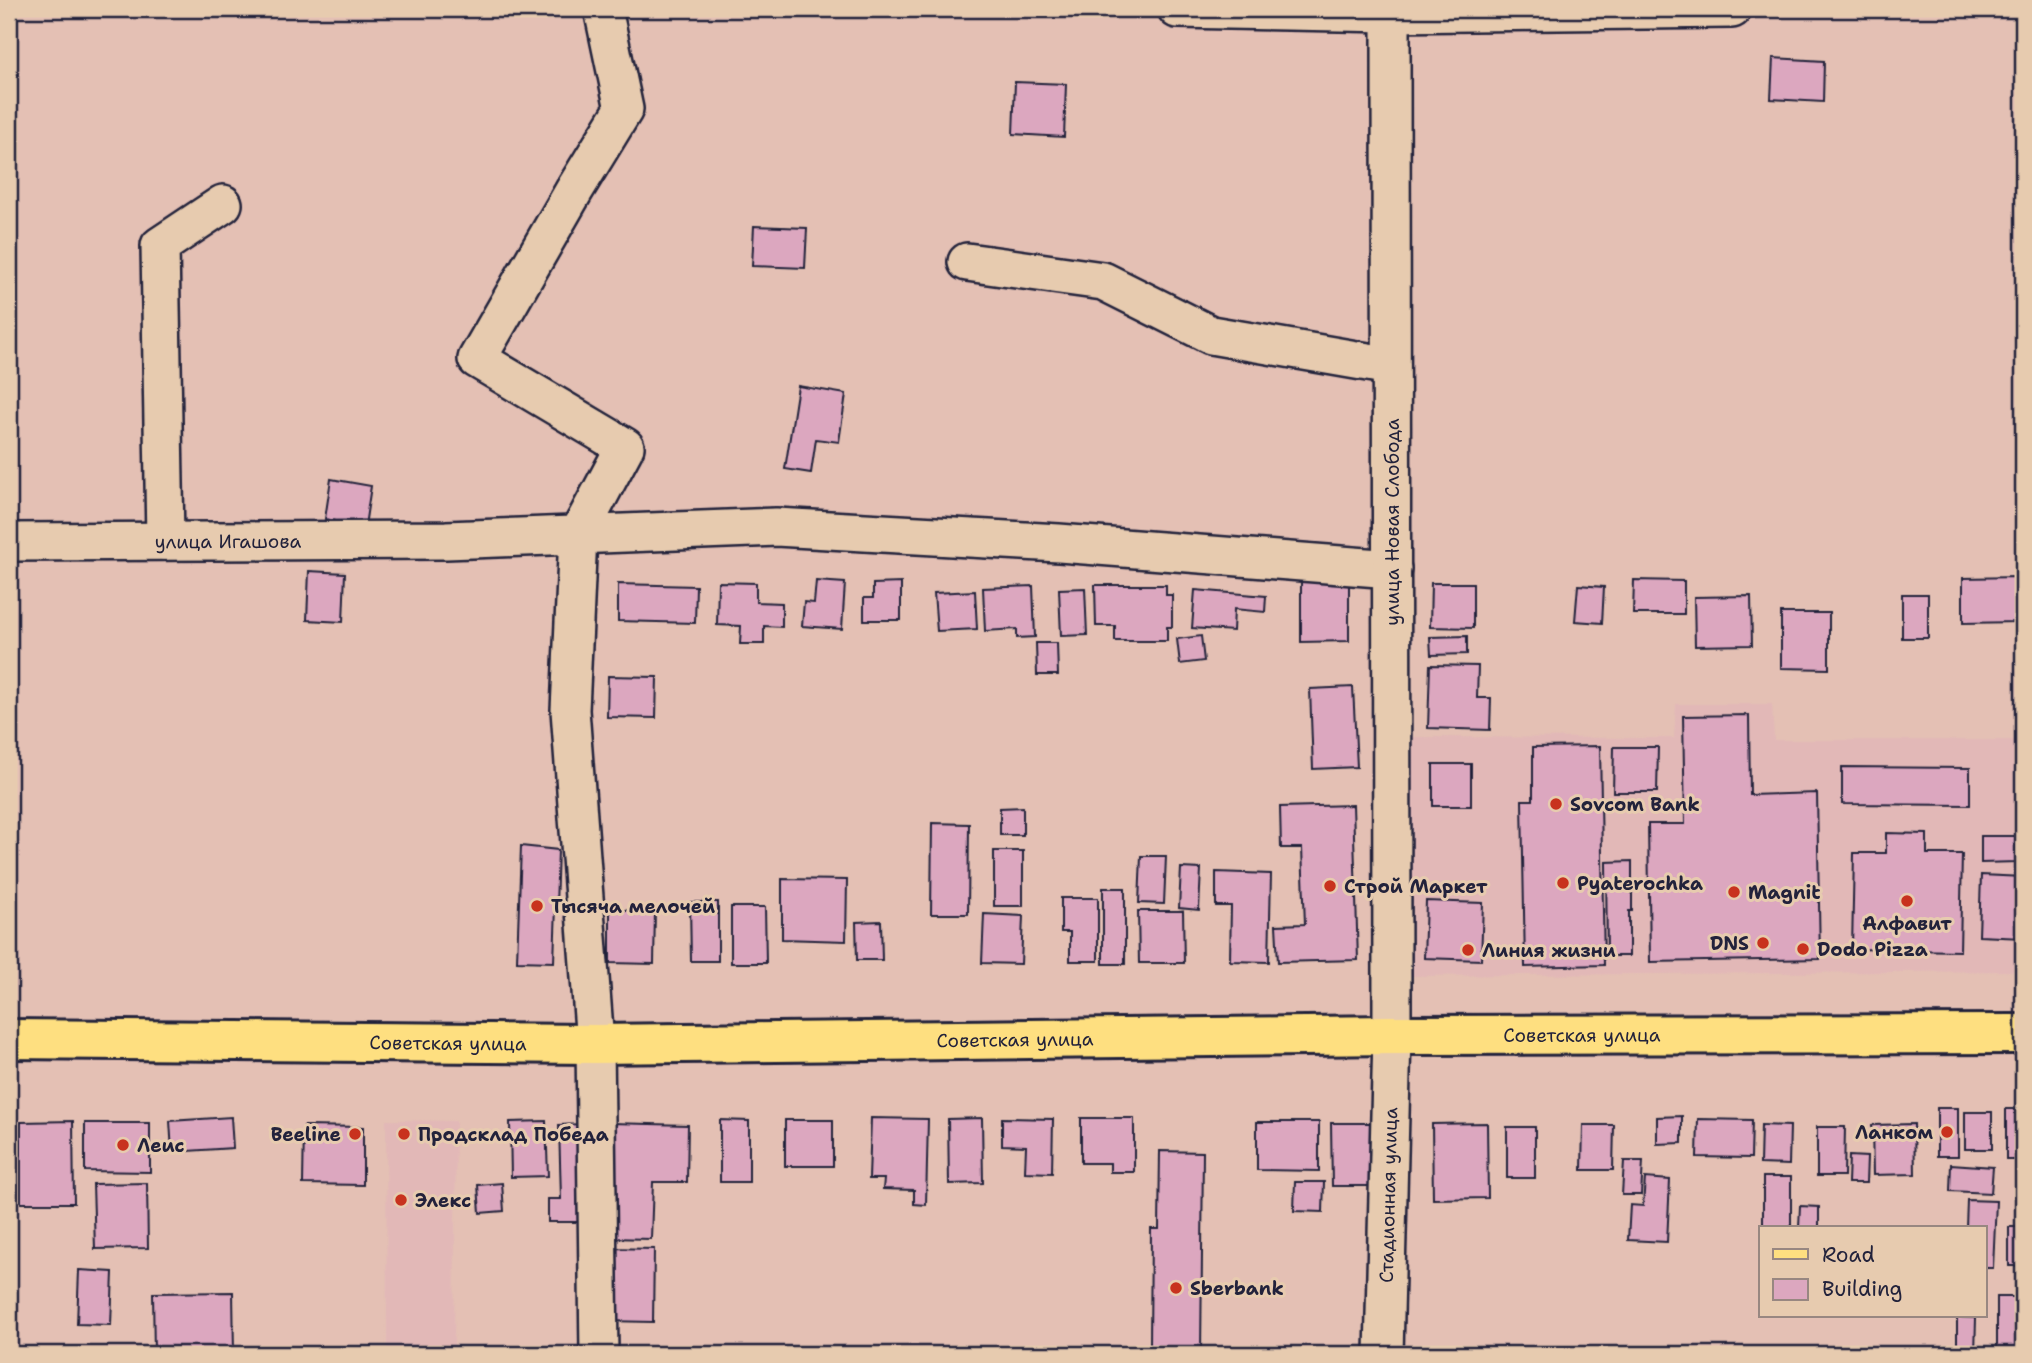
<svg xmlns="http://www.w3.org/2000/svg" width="2032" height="1363" font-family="'Shantell Sans',sans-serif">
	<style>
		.built { fill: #e2b8b7 }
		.building { fill: #dca7bf; stroke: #22223b; stroke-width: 2 }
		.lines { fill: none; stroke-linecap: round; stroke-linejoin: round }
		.minor-casing { stroke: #22223b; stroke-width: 42 }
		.major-casing { stroke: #22223b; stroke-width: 44 }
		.minor { stroke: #e7cbaf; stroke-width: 37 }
		.major { stroke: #fedf80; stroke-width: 38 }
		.poi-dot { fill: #c8321e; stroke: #e7cbaf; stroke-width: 2.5 }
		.labels { text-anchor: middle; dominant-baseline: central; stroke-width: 6; stroke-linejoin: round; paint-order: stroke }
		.street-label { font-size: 19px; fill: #22223b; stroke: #e7cbaf }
		.poi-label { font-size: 19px; font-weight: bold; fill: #22223b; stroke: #e7cbaf; text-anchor: start }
	</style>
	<rect width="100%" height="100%" fill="#e4c0b4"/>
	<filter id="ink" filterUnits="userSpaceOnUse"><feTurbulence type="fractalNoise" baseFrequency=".0143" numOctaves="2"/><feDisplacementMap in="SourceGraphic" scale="14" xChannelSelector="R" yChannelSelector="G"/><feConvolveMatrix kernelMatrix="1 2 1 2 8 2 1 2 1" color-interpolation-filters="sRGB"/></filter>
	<g filter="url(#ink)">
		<g class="built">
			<polygon points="1676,704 1772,704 1774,740 2023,740 2023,971 1404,976 1413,737 1674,738"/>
			<polygon points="386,1120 456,1121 454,1354 387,1354"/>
		</g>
		<g class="building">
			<polygon points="1773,58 1824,61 1823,102 1771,99"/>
			<polygon points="1015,82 1066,84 1064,137 1013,134"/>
			<polygon points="754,226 807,228 805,268 752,266"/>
			<polygon points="798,386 846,394 839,442 816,439 811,473 785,469"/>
			<polygon points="331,479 371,486 365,526 325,519"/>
			<polygon points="309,571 345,573 343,622 307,620"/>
			<polygon points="2018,577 2018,622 1963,623 1963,578"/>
			<polygon points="1634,580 1684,581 1684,614 1633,614"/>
			<polygon points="816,581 845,583 842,629 802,626 804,602 814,603"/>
			<polygon points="718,582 756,583 756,602 782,603 782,627 764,626 764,644 740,644 741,626 717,625"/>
			<polygon points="1301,582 1349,582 1349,641 1301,642"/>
			<polygon points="901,583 901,620 864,620 864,598 873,598 873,584"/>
			<polygon points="1431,583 1473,583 1473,628 1430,627"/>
			<polygon points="618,584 696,586 695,623 618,621"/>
			<polygon points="1095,585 1166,585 1166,595 1172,595 1172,627 1167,627 1167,641 1115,641 1115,626 1096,626"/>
			<polygon points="1578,585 1604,587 1602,623 1575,621"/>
			<polygon points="1033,586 1035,637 1017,638 1017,629 985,631 983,588"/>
			<polygon points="1085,588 1087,635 1061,636 1059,589"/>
			<polygon points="1195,590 1266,596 1265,612 1234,609 1233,631 1192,628"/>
			<polygon points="975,591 977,629 937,631 934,593"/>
			<rect x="1902" y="594" width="26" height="44"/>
			<polygon points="1751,596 1752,645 1695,646 1694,597"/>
			<polygon points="1781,613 1829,613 1829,669 1781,668"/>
			<polygon points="1201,636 1204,661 1180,664 1177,639"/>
			<polygon points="1467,636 1467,654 1431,655 1430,637"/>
			<polygon points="1036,643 1057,643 1058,675 1037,675"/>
			<polygon points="1430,665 1478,666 1477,698 1491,698 1490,730 1428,728"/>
			<polygon points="608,676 657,677 656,718 607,717"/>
			<polygon points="1353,687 1357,767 1313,769 1310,689"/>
			<polygon points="1749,715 1750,795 1817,793 1820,959 1650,962 1648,824 1685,824 1683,716"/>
			<polygon points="1600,746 1604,965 1525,967 1522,800 1533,800 1533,747"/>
			<polygon points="1614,747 1658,747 1657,792 1613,792"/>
			<rect x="1433" y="764" width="38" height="42"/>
			<polygon points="1842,767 1970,768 1970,805 1842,804"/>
			<polygon points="1353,805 1358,960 1278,962 1276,925 1305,924 1302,848 1281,848 1280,807"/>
			<polygon points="1023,807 1023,835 1000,835 1000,808"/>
			<polygon points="932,823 969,824 968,914 931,914"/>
			<polygon points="1886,833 1927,834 1927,854 1962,854 1960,951 1852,949 1854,853 1886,853"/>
			<polygon points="1981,836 2016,836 2017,862 1981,863"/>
			<polygon points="521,846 558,850 554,962 517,961"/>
			<rect x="994" y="851" width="29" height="55"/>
			<polygon points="1141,856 1166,856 1164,904 1139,903"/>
			<polygon points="1632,861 1632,911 1629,911 1629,956 1607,956 1606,862"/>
			<polygon points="1181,868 1201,869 1199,910 1179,908"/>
			<polygon points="1216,872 1271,874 1269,962 1230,961 1231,906 1216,906"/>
			<polygon points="1981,875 2023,877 2023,938 1979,936"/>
			<polygon points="782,879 847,880 846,941 782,939"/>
			<rect x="1103" y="888" width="22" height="76"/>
			<polygon points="1061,898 1098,898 1098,961 1070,961 1070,932 1061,932"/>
			<polygon points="1426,901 1483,903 1481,960 1424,958"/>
			<polygon points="690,902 718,902 718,961 691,961"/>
			<polygon points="731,907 765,907 766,963 731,963"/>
			<polygon points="610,910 655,910 654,964 610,963"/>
			<polygon points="1138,911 1183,911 1184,963 1139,963"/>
			<polygon points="984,914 1023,916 1021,964 982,963"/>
			<polygon points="881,921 882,960 857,960 856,922"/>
			<rect x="1937" y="1108" width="21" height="48"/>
			<rect x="2006" y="1109" width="17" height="51"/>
			<rect x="1965" y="1112" width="27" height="37"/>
			<polygon points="1682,1116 1682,1143 1657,1144 1657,1117"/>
			<polygon points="231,1117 233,1148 172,1152 170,1121"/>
			<polygon points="871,1118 928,1119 926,1205 914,1204 914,1190 883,1189 884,1179 869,1179"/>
			<polygon points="982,1118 983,1183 949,1184 948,1119"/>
			<polygon points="1002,1118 1053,1119 1052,1173 1025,1172 1026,1146 1002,1145"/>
			<polygon points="1081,1118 1134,1118 1134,1172 1110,1172 1110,1163 1081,1163"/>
			<polygon points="1698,1119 1752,1120 1751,1158 1697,1157"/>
			<polygon points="720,1120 749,1121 749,1182 720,1182"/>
			<rect x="785" y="1120" width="48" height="46"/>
			<polygon points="73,1121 74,1203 21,1203 21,1122"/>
			<polygon points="546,1121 548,1176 511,1177 510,1122"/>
			<polygon points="1257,1122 1319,1122 1319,1171 1257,1170"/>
			<polygon points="85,1123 150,1123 150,1172 85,1171"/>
			<polygon points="611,1123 688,1125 687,1182 653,1182 651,1239 609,1238"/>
			<polygon points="1331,1123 1371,1123 1371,1186 1332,1186"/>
			<polygon points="1487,1123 1488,1198 1433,1199 1432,1124"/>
			<polygon points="584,1124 587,1222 548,1222 548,1199 561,1199 559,1125"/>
			<polygon points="1914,1124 1915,1174 1873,1175 1872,1125"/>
			<polygon points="1583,1125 1614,1125 1613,1170 1582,1170"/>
			<polygon points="1761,1125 1790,1126 1789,1165 1760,1164"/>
			<polygon points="304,1126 363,1127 363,1185 303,1184"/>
			<rect x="1507" y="1127" width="28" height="51"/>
			<polygon points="1817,1127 1845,1127 1844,1176 1817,1176"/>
			<polygon points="1160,1151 1203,1152 1201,1354 1133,1354 1133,1346 1150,1346 1151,1229 1159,1229"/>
			<polygon points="1849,1156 1867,1157 1866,1183 1848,1183"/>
			<polygon points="1624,1161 1643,1161 1641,1195 1622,1195"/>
			<polygon points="1951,1164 1993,1167 1991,1193 1950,1191"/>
			<rect x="1763" y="1177" width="28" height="51"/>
			<polygon points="1645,1178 1670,1180 1667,1242 1628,1240 1630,1205 1643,1206"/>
			<polygon points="1295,1182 1324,1182 1323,1212 1294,1211"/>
			<polygon points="147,1183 148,1248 95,1249 93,1184"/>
			<polygon points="502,1183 504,1211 480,1213 478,1185"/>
			<polygon points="1967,1200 1996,1201 1993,1268 1985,1268 1985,1228 1966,1228"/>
			<polygon points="1800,1206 1819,1207 1819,1228 1799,1228"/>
			<rect x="2009" y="1227" width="14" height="39"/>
			<polygon points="607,1248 654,1249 653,1322 606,1321"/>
			<polygon points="79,1270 113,1272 111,1325 77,1324"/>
			<polygon points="233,1292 234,1354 154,1354 153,1293"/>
			<rect x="1997" y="1297" width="26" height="57"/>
			<polygon points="1957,1317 1976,1318 1975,1354 1957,1353"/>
		</g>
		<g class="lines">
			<defs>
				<g id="minor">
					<polyline points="1177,9 1391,13 1732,9"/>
					<polyline points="967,262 1103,281 1211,335 1391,366"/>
					<polyline points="165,541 160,246 223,204"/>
					<path id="s1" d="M9 542 446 540 776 527 1059 543 1392 569"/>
					<polyline points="599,1354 595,1044 570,710 578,535 625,447 477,359 575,189 624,109 603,9"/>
					<path id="s2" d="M1384 1354 1392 1035 1391 9"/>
				</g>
				<g id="major">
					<path id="s3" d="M9 1039 595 1044 1392 1035 2023 1034"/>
				</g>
			</defs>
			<use href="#minor" class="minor-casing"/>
			<use href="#major" class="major-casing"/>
			<use href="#minor" class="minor"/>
			<use href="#major" class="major"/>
		</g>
	</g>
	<g class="poi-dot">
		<circle cx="1556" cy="804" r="7"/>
		<circle cx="1563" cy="883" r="7"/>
		<circle cx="1330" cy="886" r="7"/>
		<circle cx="1734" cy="892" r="7"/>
		<circle cx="1907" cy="901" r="7"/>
		<circle cx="537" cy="906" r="7"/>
		<circle cx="1763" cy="943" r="7"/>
		<circle cx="1803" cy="949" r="7"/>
		<circle cx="1468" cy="950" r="7"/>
		<circle cx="1947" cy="1132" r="7"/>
		<circle cx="355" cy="1134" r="7"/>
		<circle cx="404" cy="1134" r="7"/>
		<circle cx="123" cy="1145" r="7"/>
		<circle cx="401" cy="1200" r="7"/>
		<circle cx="1176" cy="1288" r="7"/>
	</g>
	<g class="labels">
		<g class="street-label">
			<text transform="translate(1392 522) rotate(-90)">улица Новая Слобода</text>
			<text stroke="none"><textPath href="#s1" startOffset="219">улица Игашова</textPath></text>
			<text stroke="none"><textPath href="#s3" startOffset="1573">Советская улица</textPath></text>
			<text stroke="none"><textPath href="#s3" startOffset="1006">Советская улица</textPath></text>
			<text stroke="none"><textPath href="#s3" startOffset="439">Советская улица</textPath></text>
			<text stroke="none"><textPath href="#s2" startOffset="159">Стадионная улица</textPath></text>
		</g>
		<g class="poi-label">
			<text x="1570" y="804">Sovcom Bank</text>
			<text x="1577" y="883">Pyaterochka</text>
			<text x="1344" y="886">Строй Маркет</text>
			<text x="1748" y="892">Magnit</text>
			<text x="551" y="906">Тысяча мелочей</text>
			<text x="1907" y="923" text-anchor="middle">Алфавит</text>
			<text x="1749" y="943" text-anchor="end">DNS</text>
			<text x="1817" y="949">Dodo Pizza</text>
			<text x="1482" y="950">Линия жизни</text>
			<text x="1933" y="1132" text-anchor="end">Ланком</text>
			<text x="341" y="1134" text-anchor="end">Beeline</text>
			<text x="418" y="1134">Продсклад Победа</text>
			<text x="137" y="1145">Леис</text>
			<text x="415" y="1200">Элекс</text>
			<text x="1190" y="1288">Sberbank</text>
		</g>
	</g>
	<rect width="2032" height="1363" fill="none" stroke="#e7cbaf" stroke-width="35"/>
	<rect x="18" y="18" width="1997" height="1328" fill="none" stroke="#22223b" stroke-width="2.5" filter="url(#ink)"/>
	<rect x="1759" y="1226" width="228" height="91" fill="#e7cbaf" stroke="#988781" stroke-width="2"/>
	<rect x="1773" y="1249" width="35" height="10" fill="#fedf80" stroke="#988781" stroke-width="2"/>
	<text x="1822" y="1262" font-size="21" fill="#22223b">Road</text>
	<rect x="1773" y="1279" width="35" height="21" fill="#dca7bf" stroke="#988781" stroke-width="2"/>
	<text x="1822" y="1296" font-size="21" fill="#22223b">Building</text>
</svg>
